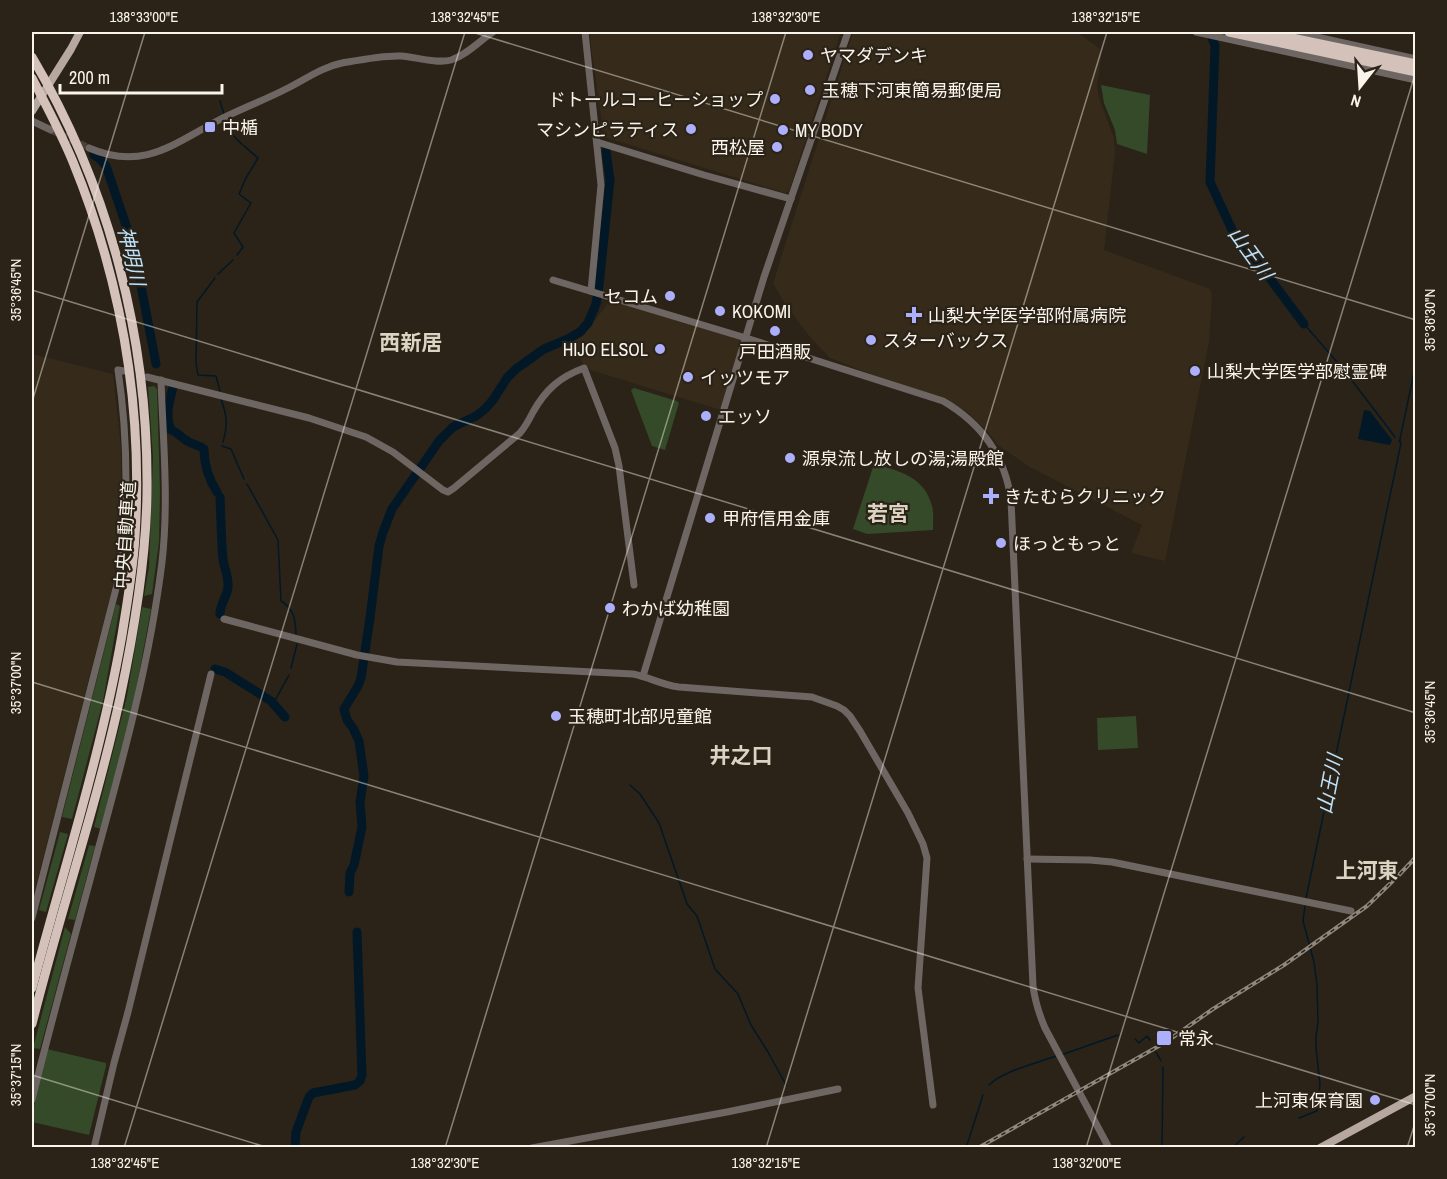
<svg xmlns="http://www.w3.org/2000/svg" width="1447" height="1179" font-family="'Archivo Narrow','Noto Sans JP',sans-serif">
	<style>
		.built { fill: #362b1a }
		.green { fill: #344a28 }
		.water { fill: #021827 }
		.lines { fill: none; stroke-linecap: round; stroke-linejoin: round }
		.stream { stroke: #021827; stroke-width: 1.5 }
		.river { stroke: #021827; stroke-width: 9 }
		.minor-tunnel { stroke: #4a4237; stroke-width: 7; stroke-dasharray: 7 3.5; stroke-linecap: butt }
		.minor { stroke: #6d6663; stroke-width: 7 }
		.major { stroke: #b6a7a1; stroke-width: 8 }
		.highway { stroke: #d4c1ba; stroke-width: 9 }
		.rail-casing { stroke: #8f887e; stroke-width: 4 }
		.rail { stroke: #2b2317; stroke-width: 1.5; stroke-dasharray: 4.5; stroke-linecap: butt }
		.ticks { fill: none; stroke: #f9f4ec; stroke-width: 1.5; stroke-opacity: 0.45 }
		.poi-dot { fill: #acaffb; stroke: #2b2317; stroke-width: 2 }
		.labels { text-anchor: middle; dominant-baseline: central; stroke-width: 4.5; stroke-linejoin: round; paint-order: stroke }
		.poi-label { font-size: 18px; fill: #f9f4ec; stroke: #2b2317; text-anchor: start }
		.street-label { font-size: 18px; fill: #f9f4ec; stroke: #2b2317 }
		.water-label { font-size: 20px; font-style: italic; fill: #bde2fd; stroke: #2b2317 }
		.quarter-label { font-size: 21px; font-weight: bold; fill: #dcd3c3; stroke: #2b2317 }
		.neatline { fill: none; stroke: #f9f4ec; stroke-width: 2 }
		.ticks-label { font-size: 15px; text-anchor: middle; fill: #f9f4ec }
	</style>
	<rect width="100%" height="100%" fill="#2b2317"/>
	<g class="built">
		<polygon points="589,32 841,32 789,191 785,193 604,137"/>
		<polygon points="853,32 1077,32 1100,49 1101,57 1097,87 1100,101 1114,138 1115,152 1104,250 1210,289 1212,296 1209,342 1165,561 1131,553 1142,525 1028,466 998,445 987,431 967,412 948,401 876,376 830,358 810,337 785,304 773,283"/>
		<polygon points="612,298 746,338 724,411 584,368 574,339 584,335"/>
		<polygon points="32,354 113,374 121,449 121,515 118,565 32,901"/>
	</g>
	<g class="green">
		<polygon points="1101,85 1150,95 1147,154 1117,144 1115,130 1104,103"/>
		<polygon points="154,386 157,389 160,491 159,542 152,594 144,596 149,567 153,457 148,387"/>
		<polygon points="634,388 677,401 679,403 665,450 652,446 631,390"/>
		<path d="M874 464C899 471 924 476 932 506 934 513 933 522 933 530L867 534 853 529Z"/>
		<polygon points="116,604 120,606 103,701 72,819 62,817"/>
		<polygon points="142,607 151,609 134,700 120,758 101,829 94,827 127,696"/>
		<polygon points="1136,716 1138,748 1098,750 1097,718"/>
		<polygon points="60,832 68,834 46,912 39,910"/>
		<polygon points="89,845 95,846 75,920 68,919"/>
		<polygon points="65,927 71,934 40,1049 33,1048"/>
		<polygon points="47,1049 106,1063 106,1066 89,1135 32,1122 32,1115"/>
	</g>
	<polygon class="water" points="1364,410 1370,411 1392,440 1390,445 1358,439"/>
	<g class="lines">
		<g class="stream">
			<polyline points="220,101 224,114"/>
			<path d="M225 120C229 136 246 147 258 158L246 178 239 194 251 203 234 233 243 247 237 255"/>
			<polyline points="218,274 233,260"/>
			<polyline points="215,278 197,302 196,363 198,375 216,376 220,391"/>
			<polyline points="1304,324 1344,370 1395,437"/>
			<path d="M221 399C227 416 228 424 223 442"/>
			<polyline points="1400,442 1400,439 1416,363"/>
			<polyline points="222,446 231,449 244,479"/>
			<path d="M247 484 278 540 281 601C295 610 295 620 296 634"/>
			<polyline points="291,668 297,644"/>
			<polyline points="273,704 289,675"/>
			<polyline points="630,785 640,794 659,823 687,904 697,916 715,969 738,994 751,1025 768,1052 786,1085"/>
			<polyline points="1306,898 1401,443 1399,441"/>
			<polyline points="1135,1039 1139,1043 1147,1036 1150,1040"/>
			<polyline points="1156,1052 1161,1061"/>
			<polyline points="1061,1055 1118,1035"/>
			<path d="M989 1085C1003 1071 1037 1063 1056 1056"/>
			<polyline points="1299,1118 1317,1111 1320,1084 1316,1048 1316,1036 1318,1022 1317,985 1314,962 1303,921 1305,906"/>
			<polyline points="966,1148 983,1095"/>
			<polyline points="1162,1148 1163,1067"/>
			<polyline points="1232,1148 1244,1137"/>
		</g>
		<g class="river">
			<polyline points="1210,32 1215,46 1210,182 1233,232 1244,248 1259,264 1304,324"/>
			<polyline points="94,155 100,159 106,166 129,234 138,270 156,364"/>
			<path d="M173 387C169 403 165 415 171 430 179 433 182 439 189 442 194 445 199 445 204 449 204 465 208 478 217 492"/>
			<path d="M220 497C221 517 221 538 223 559 224 568 229 577 228 587 227 597 220 604 220 614"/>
			<polyline points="215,669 225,672 271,701 285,717"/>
			<polyline points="349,892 350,873 354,865 362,827 360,802 364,776 359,741 353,728 347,720 344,709 358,686 361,678 370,618 379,546 383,532 392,509 439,441 453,427 476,416 485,409 493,400 507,378 516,369 544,349 568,339 580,332 588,323 596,304 599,285 610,180 606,151"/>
			<polyline points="295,1148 296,1132 309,1097 313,1093 355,1085 360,1081 362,1075 357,932"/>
		</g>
		<polyline class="minor-tunnel" points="51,130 89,148"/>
		<g class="minor">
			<polyline points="585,32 601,185 591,291"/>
			<polyline points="1196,32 1416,80"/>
			<polyline points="1294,32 1416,59"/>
			<polyline points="32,121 51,130"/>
			<polyline points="597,142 704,175 791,199"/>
			<path d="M89 148C142 171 172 145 217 121 240 109 265 100 288 88 306 79 322 67 342 63 359 60 384 55 401 56 416 57 437 64 451 60 467 55 479 41 493 32"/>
			<path d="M553 280 746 338 943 401C981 423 1005 456 1011 500L1033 986C1035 1001 1039 1014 1045 1028L1109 1148"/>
			<path d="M147 377 309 418 366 437 393 452 443 490 448 492 454 488 520 433C526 426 529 420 533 412 546 389 560 377 584 368L615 448 619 466 634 585"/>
			<path d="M224 619 357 655 397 662 633 674C649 677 662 685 679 687L812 697 837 706 844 710 850 716 860 731 908 813 923 844 927 858 918 988 933 1105"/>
			<polyline points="643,676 764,277 848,32"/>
			<polyline points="1027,859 1090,860 1112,862 1351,911"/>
			<path d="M32 918 122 565C128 499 128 436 118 370L124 371"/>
			<path d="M32 1100C52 1017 76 933 98 850 124 755 150 660 162 562 169 501 163 440 161 380"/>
			<polyline points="94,1148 114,1063 128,1012 211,674"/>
			<polyline points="532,1148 727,1112 838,1089"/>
		</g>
		<g class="major">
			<polyline points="32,111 71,49 80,32"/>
			<polyline points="1320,1148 1416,1096"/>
		</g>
		<g class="highway">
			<polyline points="1229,32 1416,72"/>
			<polyline points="1264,32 1416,64"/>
			<path d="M32 57C110 189 149 340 147 494 146 562 134 632 120 698 96 808 59 915 32 1024"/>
			<path d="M32 78C46 105 61 133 73 162 122 282 143 408 135 537 133 570 127 603 122 635 101 755 63 871 32 988"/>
		</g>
		<defs>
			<polyline id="rail" points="978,1148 1166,1042 1213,1009 1284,965 1367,906 1398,876 1416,857"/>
		</defs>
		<use href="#rail" class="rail-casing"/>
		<use href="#rail" class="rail"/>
	</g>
	<path class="ticks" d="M472 32 1416 320M32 290 1416 713M32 402 145 32M32 682 1416 1105M32 1075 269 1148M124 1148 465 32M445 1148 786 32M766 1148 1107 32M1086 1148 1416 71M1407 1148 1416 1120"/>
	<g class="poi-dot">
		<circle cx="808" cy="55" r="6"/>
		<circle cx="810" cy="90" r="6"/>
		<circle cx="775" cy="99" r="6"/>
		<rect x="204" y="121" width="12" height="12" rx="3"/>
		<circle cx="691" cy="129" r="6"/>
		<circle cx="783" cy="130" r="6"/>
		<circle cx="777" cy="147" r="6"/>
		<circle cx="670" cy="296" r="6"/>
		<circle cx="720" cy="311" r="6"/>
		<path d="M911 306h6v6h6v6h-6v6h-6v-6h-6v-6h6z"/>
		<circle cx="775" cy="331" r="6"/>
		<circle cx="871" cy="340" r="6"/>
		<circle cx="660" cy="349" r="6"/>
		<circle cx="1195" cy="371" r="6"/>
		<circle cx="688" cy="377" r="6"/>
		<circle cx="706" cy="416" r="6"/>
		<circle cx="790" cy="458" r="6"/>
		<path d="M988 487h6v6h6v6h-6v6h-6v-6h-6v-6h6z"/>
		<circle cx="710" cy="518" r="6"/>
		<circle cx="1001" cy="543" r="6"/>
		<circle cx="610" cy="608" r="6"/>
		<circle cx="556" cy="716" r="6"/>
		<rect x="1156" y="1030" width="16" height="16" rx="3"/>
		<circle cx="1375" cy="1100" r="6"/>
	</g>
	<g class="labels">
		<g class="poi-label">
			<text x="820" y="55">ヤマダデンキ</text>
			<text x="822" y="90">玉穂下河東簡易郵便局</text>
			<text x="763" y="99" text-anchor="end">ドトールコーヒーショップ</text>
			<text x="222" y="127">中楯</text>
			<text x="679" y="129" text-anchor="end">マシンピラティス</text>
			<text x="795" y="130">MY BODY</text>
			<text x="765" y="147" text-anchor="end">西松屋</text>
			<text x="658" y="296" text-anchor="end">セコム</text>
			<text x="732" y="311">KOKOMI</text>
			<text x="928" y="315">山梨大学医学部附属病院</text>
			<text x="883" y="340">スターバックス</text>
			<text x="648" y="349" text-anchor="end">HIJO ELSOL</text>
			<text x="775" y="351" text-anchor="middle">戸田酒販</text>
			<text x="1207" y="371">山梨大学医学部慰霊碑</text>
			<text x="700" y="377">イッツモア</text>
			<text x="718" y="416">エッソ</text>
			<text x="802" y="458">源泉流し放しの湯;湯殿館</text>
			<text x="1004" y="496">きたむらクリニック</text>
			<text x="722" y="518">甲府信用金庫</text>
			<text x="1013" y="543">ほっともっと</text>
			<text x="622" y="608">わかば幼稚園</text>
			<text x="568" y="716">玉穂町北部児童館</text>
			<text x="1178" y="1038">常永</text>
			<text x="1363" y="1100" text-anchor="end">上河東保育園</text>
		</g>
		<g class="street-label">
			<text transform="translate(125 535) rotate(-86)">中央自動車道</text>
		</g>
		<g class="water-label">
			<text transform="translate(1251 253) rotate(54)">山王川</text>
			<text transform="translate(132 256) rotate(77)">神明川</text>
			<text transform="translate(1329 784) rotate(-79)">山王川</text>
		</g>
		<g class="quarter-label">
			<text x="411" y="342">西新居</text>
			<text x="888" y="513">若宮</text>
			<text x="741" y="755">井之口</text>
			<text x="1367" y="870">上河東</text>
		</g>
	</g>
	<rect width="1447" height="1179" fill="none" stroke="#2b2317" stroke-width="66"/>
	<g transform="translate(1360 87) rotate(197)" stroke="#2b2317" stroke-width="4.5" paint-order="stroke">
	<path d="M0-4.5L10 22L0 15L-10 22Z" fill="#f9f4ec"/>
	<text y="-9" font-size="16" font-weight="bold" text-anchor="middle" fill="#f9f4ec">N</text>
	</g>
	<path d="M60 84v9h162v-9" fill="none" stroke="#f9f4ec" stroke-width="3"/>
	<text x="69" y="84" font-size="18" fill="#f9f4ec" stroke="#2b2317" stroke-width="4.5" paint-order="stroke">200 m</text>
	<rect x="33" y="33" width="1381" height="1113" class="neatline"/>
	<g class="ticks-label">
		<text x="144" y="22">138°33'00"E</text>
		<text x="465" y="22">138°32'45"E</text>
		<text x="786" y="22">138°32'30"E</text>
		<text x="1106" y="22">138°32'15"E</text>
		<text transform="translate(16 290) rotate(-90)" y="5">35°36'45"N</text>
		<text transform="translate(1430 320) rotate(-90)" y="5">35°36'30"N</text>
		<text transform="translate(16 683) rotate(-90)" y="5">35°37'00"N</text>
		<text transform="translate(1430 712) rotate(-90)" y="5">35°36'45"N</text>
		<text transform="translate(16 1075) rotate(-90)" y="5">35°37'15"N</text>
		<text transform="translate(1430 1105) rotate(-90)" y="5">35°37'00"N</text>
		<text x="125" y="1168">138°32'45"E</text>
		<text x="445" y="1168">138°32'30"E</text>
		<text x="766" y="1168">138°32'15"E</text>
		<text x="1087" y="1168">138°32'00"E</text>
	</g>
</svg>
